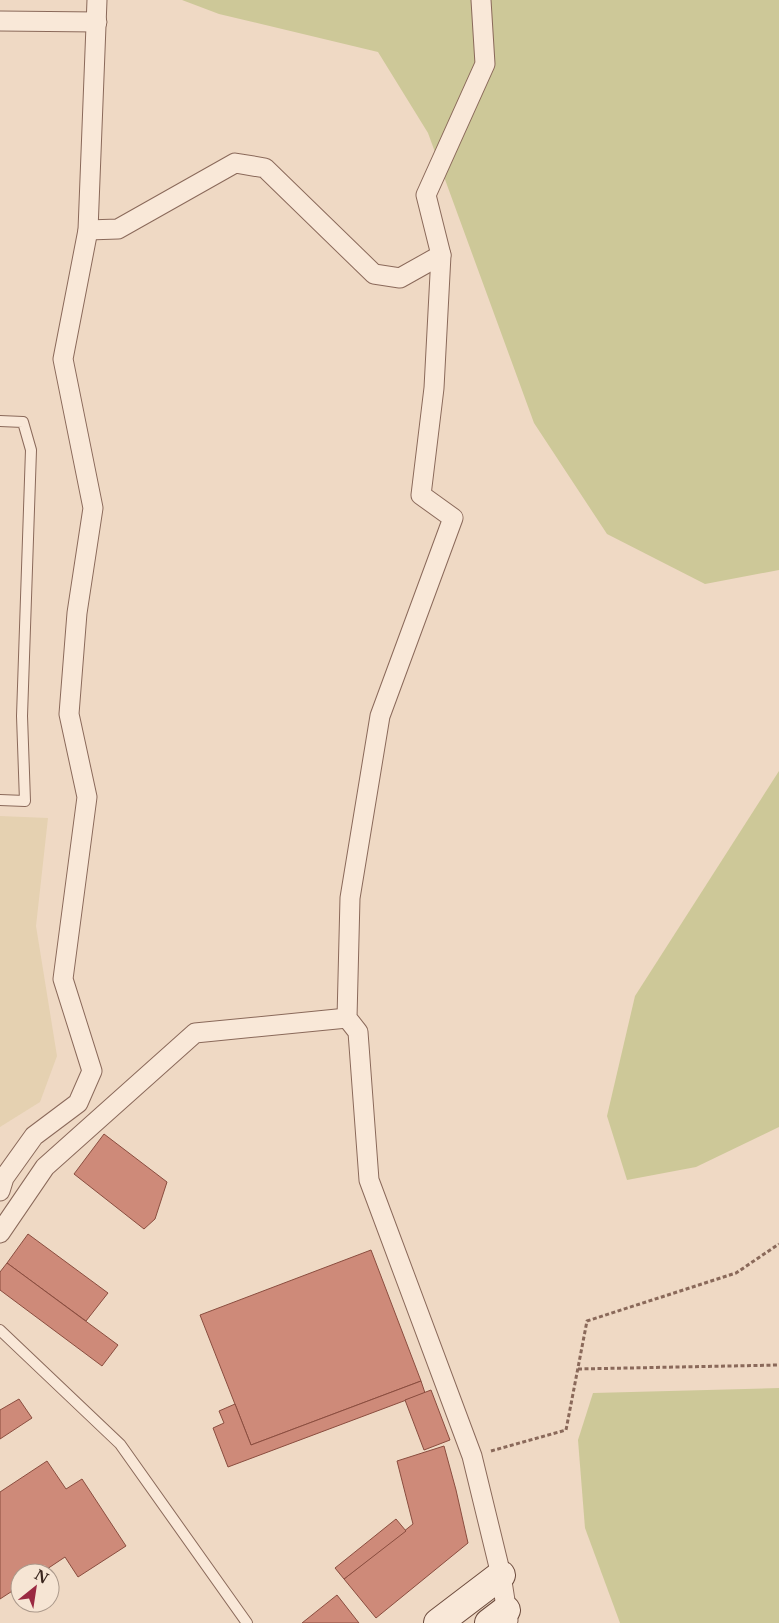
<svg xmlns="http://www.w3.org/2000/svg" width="779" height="1623" font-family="'Libre Baskerville',serif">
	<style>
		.farmland { fill: #e5d1b1 }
		.green { fill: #cdc898 }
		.building { fill: #ce8a79; stroke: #8a4d3f }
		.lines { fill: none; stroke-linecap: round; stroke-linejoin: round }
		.lane-casing { stroke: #8a695a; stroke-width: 12 }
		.street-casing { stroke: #8a695a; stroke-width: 21 }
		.secondary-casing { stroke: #6c4b3d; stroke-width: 30 }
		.path { stroke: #8a695a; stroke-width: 3; stroke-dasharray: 4 2.5; stroke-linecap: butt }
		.lane { stroke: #f9e8d8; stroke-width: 10 }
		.street { stroke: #f9e8d8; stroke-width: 19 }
		.secondary { stroke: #f9e8d8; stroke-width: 28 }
	</style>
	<rect width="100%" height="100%" fill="#efd9c4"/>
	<polygon class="farmland" points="0,816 48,818 36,926 57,1056 40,1102 0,1127"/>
	<g class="green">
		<polygon points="182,0 779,0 779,570 705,584 607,534 534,423 428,133 378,52 219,14"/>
		<polygon points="779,771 779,1127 696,1167 627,1180 607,1116 635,996"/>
		<polygon points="779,1388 779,1623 620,1623 585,1528 578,1440 593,1393"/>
	</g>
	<g class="building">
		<polygon points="104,1134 167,1182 155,1219 144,1229 74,1174"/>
		<polygon points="28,1234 108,1293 86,1321 7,1263"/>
		<polygon points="371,1250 421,1381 251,1445 200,1315"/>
		<polygon points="7,1263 118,1345 102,1366 0,1290 0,1272"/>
		<polygon points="421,1381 425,1393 228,1467 213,1428 224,1423 219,1411 235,1404 251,1445"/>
		<polygon points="431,1390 450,1440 424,1450 405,1400"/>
		<polygon points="19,1399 32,1418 0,1439 0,1410"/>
		<polygon points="444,1446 456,1490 468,1543 376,1618 344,1579 413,1524 397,1461"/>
		<polygon points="47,1461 66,1489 82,1479 126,1546 78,1577 65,1557 41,1573 20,1573 20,1586 0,1599 0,1492"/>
		<polygon points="396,1519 406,1531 344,1579 335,1568"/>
		<polygon points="337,1595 359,1623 302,1623"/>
	</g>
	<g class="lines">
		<defs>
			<g id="lane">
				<polyline points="0,421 23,422 31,450 22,716 25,801 0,800"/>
				<polyline points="0,1330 120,1444 247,1623"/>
			</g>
			<g id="street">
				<polyline points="481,0 485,64 426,195 441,255 434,388 421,495 453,518 380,716 350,898 347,1018 358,1032 369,1180 472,1456 501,1575 508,1620"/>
				<polyline points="0,21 97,22"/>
				<polyline points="88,230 118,229 235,163 265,168 374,274 400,278 441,255"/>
				<polyline points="0,1191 4,1178 34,1136 78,1103 92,1071 63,979 87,797 69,714 77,613 93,508 63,359 88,230 97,0"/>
				<polyline points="0,1233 45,1167 195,1033 347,1018"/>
			</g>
			<g id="secondary">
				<polyline points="438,1623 501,1575"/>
				<polyline points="489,1623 506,1610"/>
			</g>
		</defs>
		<use href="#lane" class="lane-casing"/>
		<use href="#street" class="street-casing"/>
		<use href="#secondary" class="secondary-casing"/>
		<g class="path">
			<polyline points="578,1369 779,1365"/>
			<polyline points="491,1451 566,1430 587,1321 736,1273 779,1244"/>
		</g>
		<use href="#lane" class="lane"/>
		<use href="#street" class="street"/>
		<use href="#secondary" class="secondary"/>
	</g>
	<g transform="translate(35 1588) rotate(30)"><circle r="24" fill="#f6e5d4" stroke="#ab998b"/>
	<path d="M0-4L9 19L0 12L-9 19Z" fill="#9a2942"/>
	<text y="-8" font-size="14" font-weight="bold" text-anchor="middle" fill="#3a261e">N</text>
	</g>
</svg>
